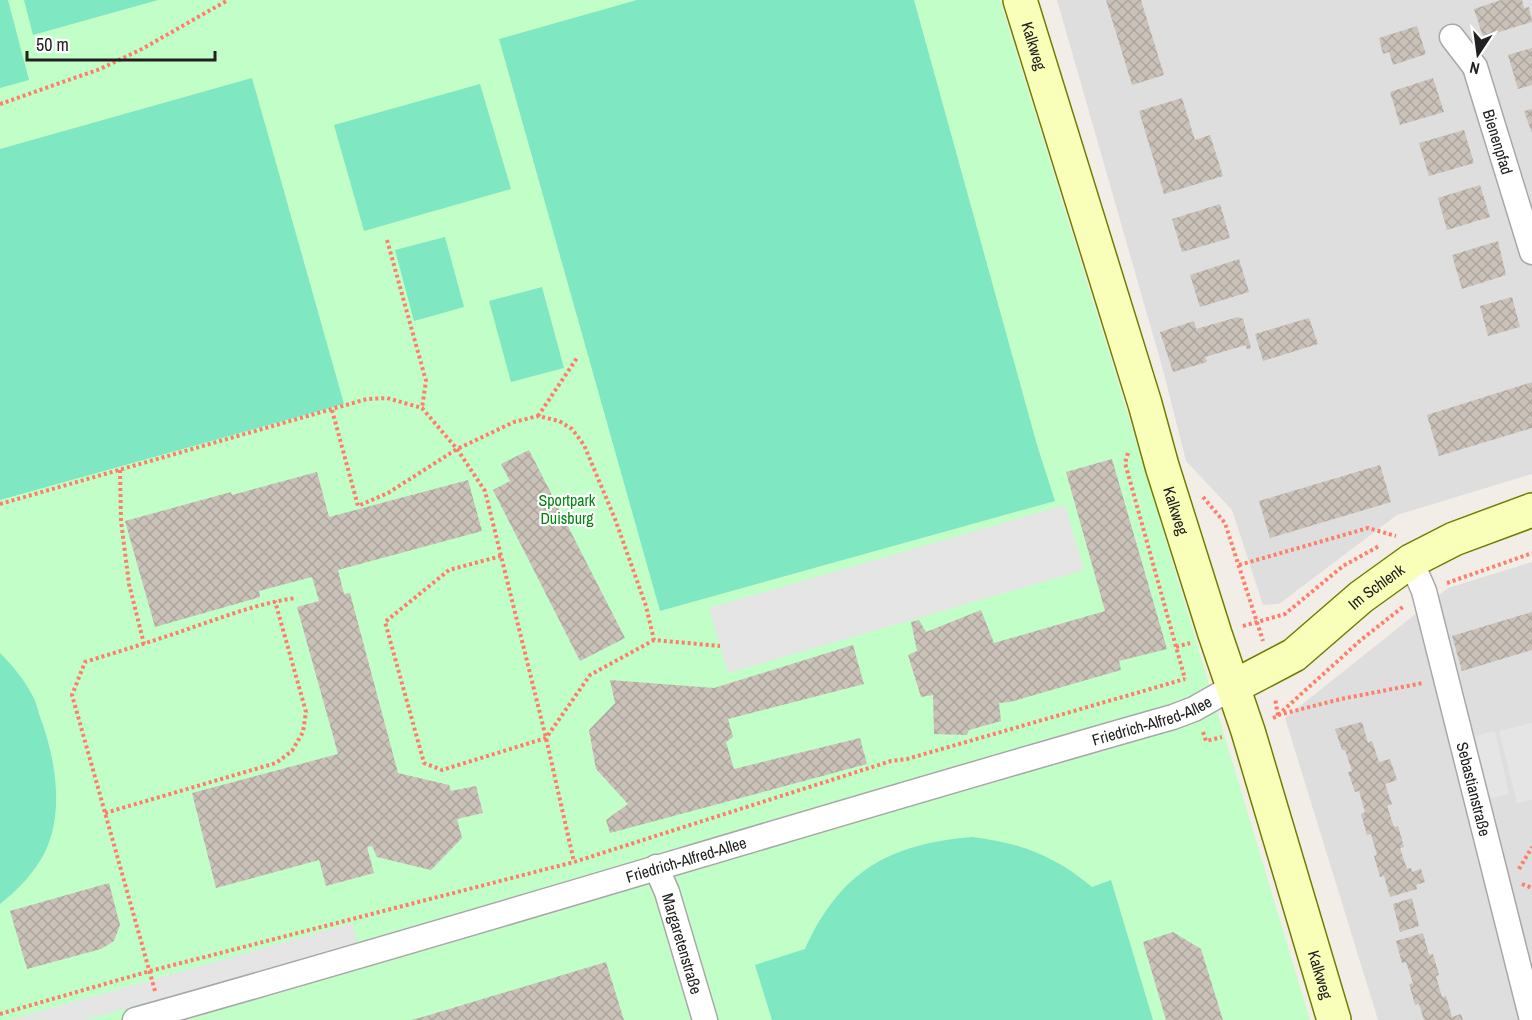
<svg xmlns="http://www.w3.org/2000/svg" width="1532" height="1020" font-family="'Archivo Narrow',sans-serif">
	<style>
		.residential { fill: #dfdede }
		.park { fill: #c2fec8 }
		.pitch { fill: #7fe7c2 }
		.parking { fill: #e5e5e5 }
		.building { fill: url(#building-cross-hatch) }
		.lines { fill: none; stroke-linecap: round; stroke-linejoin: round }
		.street-casing { stroke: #a8a8a8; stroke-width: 27 }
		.secondary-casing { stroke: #6e7f00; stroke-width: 36 }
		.path { stroke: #ff7e6a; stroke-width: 4; stroke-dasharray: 3 3; stroke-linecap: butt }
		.street { stroke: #fff; stroke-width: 24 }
		.secondary { stroke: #f9ffb8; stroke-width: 33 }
		.labels { text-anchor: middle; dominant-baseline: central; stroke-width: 4.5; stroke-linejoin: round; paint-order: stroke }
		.street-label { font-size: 16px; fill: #212121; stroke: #fff }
		.park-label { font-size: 16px; fill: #048512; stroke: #fff }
	</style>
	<defs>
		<pattern id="building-cross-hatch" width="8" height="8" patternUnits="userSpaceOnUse" patternTransform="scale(1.5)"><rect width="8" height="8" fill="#cac1b9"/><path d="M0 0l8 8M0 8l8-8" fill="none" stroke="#ada69f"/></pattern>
	</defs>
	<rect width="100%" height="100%" fill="#f2eee7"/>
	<g class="residential">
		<polygon points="1057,0 1532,0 1532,474 1397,515 1279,604 1263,605 1232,510 1186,461 1163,370"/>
		<polygon points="1532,562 1532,1020 1378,1020 1285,718 1448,588"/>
	</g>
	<polygon class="park" points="0,0 1000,0 1129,418 1310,1020 0,1020"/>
	<g class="pitch">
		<polygon points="0,0 8,0 29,80 0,88"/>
		<polygon points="24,0 158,0 33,35"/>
		<polygon points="637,0 914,0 1037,445 1055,501 660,611 499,39"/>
		<polygon points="252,78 344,404 0,500 0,149"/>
		<polygon points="480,84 511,189 364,231 334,125"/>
		<polygon points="445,237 464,307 414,321 395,250"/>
		<polygon points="542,287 564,368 511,382 489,301"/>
		<path d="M0 653C12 665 23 678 31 693 35 699 37 707 39 714 55 756 65 810 45 852 35 872 17 891 0 904Z"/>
		<path d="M972 837C1020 843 1054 855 1092 887L1111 880 1153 1020H772L755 965 805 949C840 872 888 844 972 837Z"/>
	</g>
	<g class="parking">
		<polygon points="1065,505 1084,570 728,673 709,608"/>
		<polygon points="1532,723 1532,800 1517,803 1499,731"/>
		<polygon points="1495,731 1509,794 1489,799 1475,736"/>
		<polygon points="352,923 358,943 84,1020 10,1020"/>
	</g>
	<g class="building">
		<polygon points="1106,0 1141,0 1164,75 1132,85"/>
		<polygon points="1501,0 1522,0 1524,8 1529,7 1532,22 1483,37 1474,9"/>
		<polygon points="1417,26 1426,54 1393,65 1389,52 1383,54 1379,38"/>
		<polygon points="1532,48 1532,85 1518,89 1508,55"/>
		<polygon points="1433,78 1444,112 1400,125 1390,92"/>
		<polygon points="1182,98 1195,140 1210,135 1223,176 1164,194 1139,111"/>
		<polygon points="1532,109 1532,133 1524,111"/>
		<polygon points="1464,130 1474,163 1429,176 1419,143"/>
		<polygon points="1480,185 1490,217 1447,230 1438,198"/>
		<polygon points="1220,204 1230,238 1182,252 1172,219"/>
		<polygon points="1498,241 1506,275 1462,289 1452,255"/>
		<polygon points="1239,259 1249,292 1200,307 1190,275"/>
		<polygon points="1512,297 1520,327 1488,336 1480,306"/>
		<polygon points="1238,317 1243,319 1251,348 1247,349 1246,345 1205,357 1207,362 1173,372 1160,332 1194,321 1196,329"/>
		<polygon points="1309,318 1318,344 1263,361 1255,334"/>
		<polygon points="1532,382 1532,428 1439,456 1427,415"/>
		<polygon points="529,450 625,638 580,661 493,490 510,481 501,464"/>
		<polygon points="1112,459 1167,649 1119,661 1121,670 1010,702 999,703 1001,721 969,730 967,735 934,734 933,695 921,697 908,655 917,651 911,622 919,620 926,632 981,610 994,643 1105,611 1066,472"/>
		<polygon points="1380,465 1391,502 1270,538 1259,501"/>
		<polygon points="317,472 329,517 468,480 482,531 338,570 344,594 350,593 398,773 449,785 451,791 476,786 483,813 457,819 462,838 431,870 377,857 372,846 367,847 374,873 326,886 319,860 216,888 192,793 338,754 297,607 319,601 312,577 259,591 260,597 155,627 125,521 231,492 232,495"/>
		<polygon points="1532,612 1532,650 1462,671 1452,636"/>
		<polygon points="853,645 864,684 728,719 733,737 726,742 734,769 860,738 867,764 610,833 606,820 628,804 596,769 589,730 615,703 610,680 714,688"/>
		<polygon points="1362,722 1368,743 1372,741 1379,762 1390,759 1397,780 1385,784 1392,804 1387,806 1394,827 1398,826 1404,847 1400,848 1407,869 1411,868 1412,872 1421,869 1425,882 1416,885 1417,889 1390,897 1384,876 1380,877 1374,856 1377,855 1371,834 1367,835 1361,814 1365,812 1359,791 1355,792 1348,772 1352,771 1345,750 1342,750 1335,729"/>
		<polygon points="109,883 120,925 114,941 101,949 27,969 10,911"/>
		<polygon points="1412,898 1419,926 1400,932 1393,904"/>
		<polygon points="1173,932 1201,949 1223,1020 1166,1020 1143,942"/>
		<polygon points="1423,933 1429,955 1433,954 1439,975 1436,976 1442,997 1446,996 1452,1017 1461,1014 1463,1020 1424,1020 1419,1004 1415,1005 1409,984 1413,983 1406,962 1402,963 1396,941"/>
		<polygon points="606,962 624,1020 411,1020 426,1016"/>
	</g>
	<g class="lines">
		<defs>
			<g id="street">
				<path id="s1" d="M1452 37 1475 67 1532 252"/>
				<path id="s2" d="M1411 561 1424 591 1532 1020"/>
				<path id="s3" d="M656 867 667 892 705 1020"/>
				<path id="s4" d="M135 1020C482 923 826 815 1173 717L1194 709 1233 687"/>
			</g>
			<g id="secondary">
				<path id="s5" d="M1020 0 1145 404 1162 466 1215 634 1248 731 1334 1020"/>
				<path id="s6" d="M1233 687 1294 655 1361 597 1411 561 1454 539 1532 510"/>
			</g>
		</defs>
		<use href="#street" class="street-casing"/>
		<use href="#secondary" class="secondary-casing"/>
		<g class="path">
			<polyline points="0,104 100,69 142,49 228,0"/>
			<polyline points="387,240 426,381 422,408"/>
			<polyline points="332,410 358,506 388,493 457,449 514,422 538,416 559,421 572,429 584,445 615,519 646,606 654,640 720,646"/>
			<polyline points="538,416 577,358"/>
			<polyline points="1128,453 1125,463 1185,679"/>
			<polyline points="120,470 121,521 129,584 144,644"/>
			<polyline points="1203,497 1225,523 1263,641"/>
			<polyline points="0,504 367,399 387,398 422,408 457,449 485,491 546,738 574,862"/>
			<polyline points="501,556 449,570 385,622 424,763 442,770 546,738 590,675 654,640"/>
			<polyline points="1239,565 1368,528 1396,536"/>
			<polyline points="1447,583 1532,553"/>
			<polyline points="1243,626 1285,614 1343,566 1379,546"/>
			<polyline points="1176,647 1190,643"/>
			<polyline points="1278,715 1362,639 1404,606"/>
			<polyline points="1278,715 1341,699 1423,683"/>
			<polyline points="1273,718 1278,716 1275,698"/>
			<polyline points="1203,732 1206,741 1222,737"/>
			<polyline points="105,813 276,763 292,751 303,732 306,712 275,601"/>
			<polyline points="1519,869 1532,847"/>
			<polyline points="1522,884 1532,888"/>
			<path d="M155 991 72 695 85 662C120 651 154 641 188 629 223 617 259 603 296 598"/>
			<polyline points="0,1014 150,971 574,862 891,761 907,759 1185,679"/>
		</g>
		<use href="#street" class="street"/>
		<use href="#secondary" class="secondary"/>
	</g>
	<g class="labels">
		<g class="street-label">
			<text stroke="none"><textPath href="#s5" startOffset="48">Kalkweg</textPath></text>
			<text stroke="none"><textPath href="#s1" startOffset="116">Bienenpfad</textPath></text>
			<text stroke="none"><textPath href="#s5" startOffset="534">Kalkweg</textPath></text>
			<text stroke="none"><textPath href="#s6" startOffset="176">Im Schlenk</textPath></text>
			<text stroke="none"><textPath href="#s4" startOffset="1060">Friedrich-Alfred-Allee</textPath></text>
			<text stroke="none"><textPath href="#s2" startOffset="237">Sebastianstraße</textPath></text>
			<text stroke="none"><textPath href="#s4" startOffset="574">Friedrich-Alfred-Allee</textPath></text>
			<text stroke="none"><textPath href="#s3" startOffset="81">Margaretenstraße</textPath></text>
			<text stroke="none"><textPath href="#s5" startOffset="1020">Kalkweg</textPath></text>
		</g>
		<g class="park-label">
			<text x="567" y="500">Sportpark<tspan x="567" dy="18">Duisburg</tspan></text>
		</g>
	</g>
	<g transform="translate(1478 54) rotate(193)" stroke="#ffffff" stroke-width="4.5" paint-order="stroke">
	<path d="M0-4.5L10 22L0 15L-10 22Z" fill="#212121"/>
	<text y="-9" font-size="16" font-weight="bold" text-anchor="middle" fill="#212121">N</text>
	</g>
	<path d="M27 51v9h188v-9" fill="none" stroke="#212121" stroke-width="3"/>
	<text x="36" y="51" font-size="18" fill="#212121" stroke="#ffffff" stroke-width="4.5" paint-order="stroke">50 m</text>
</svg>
